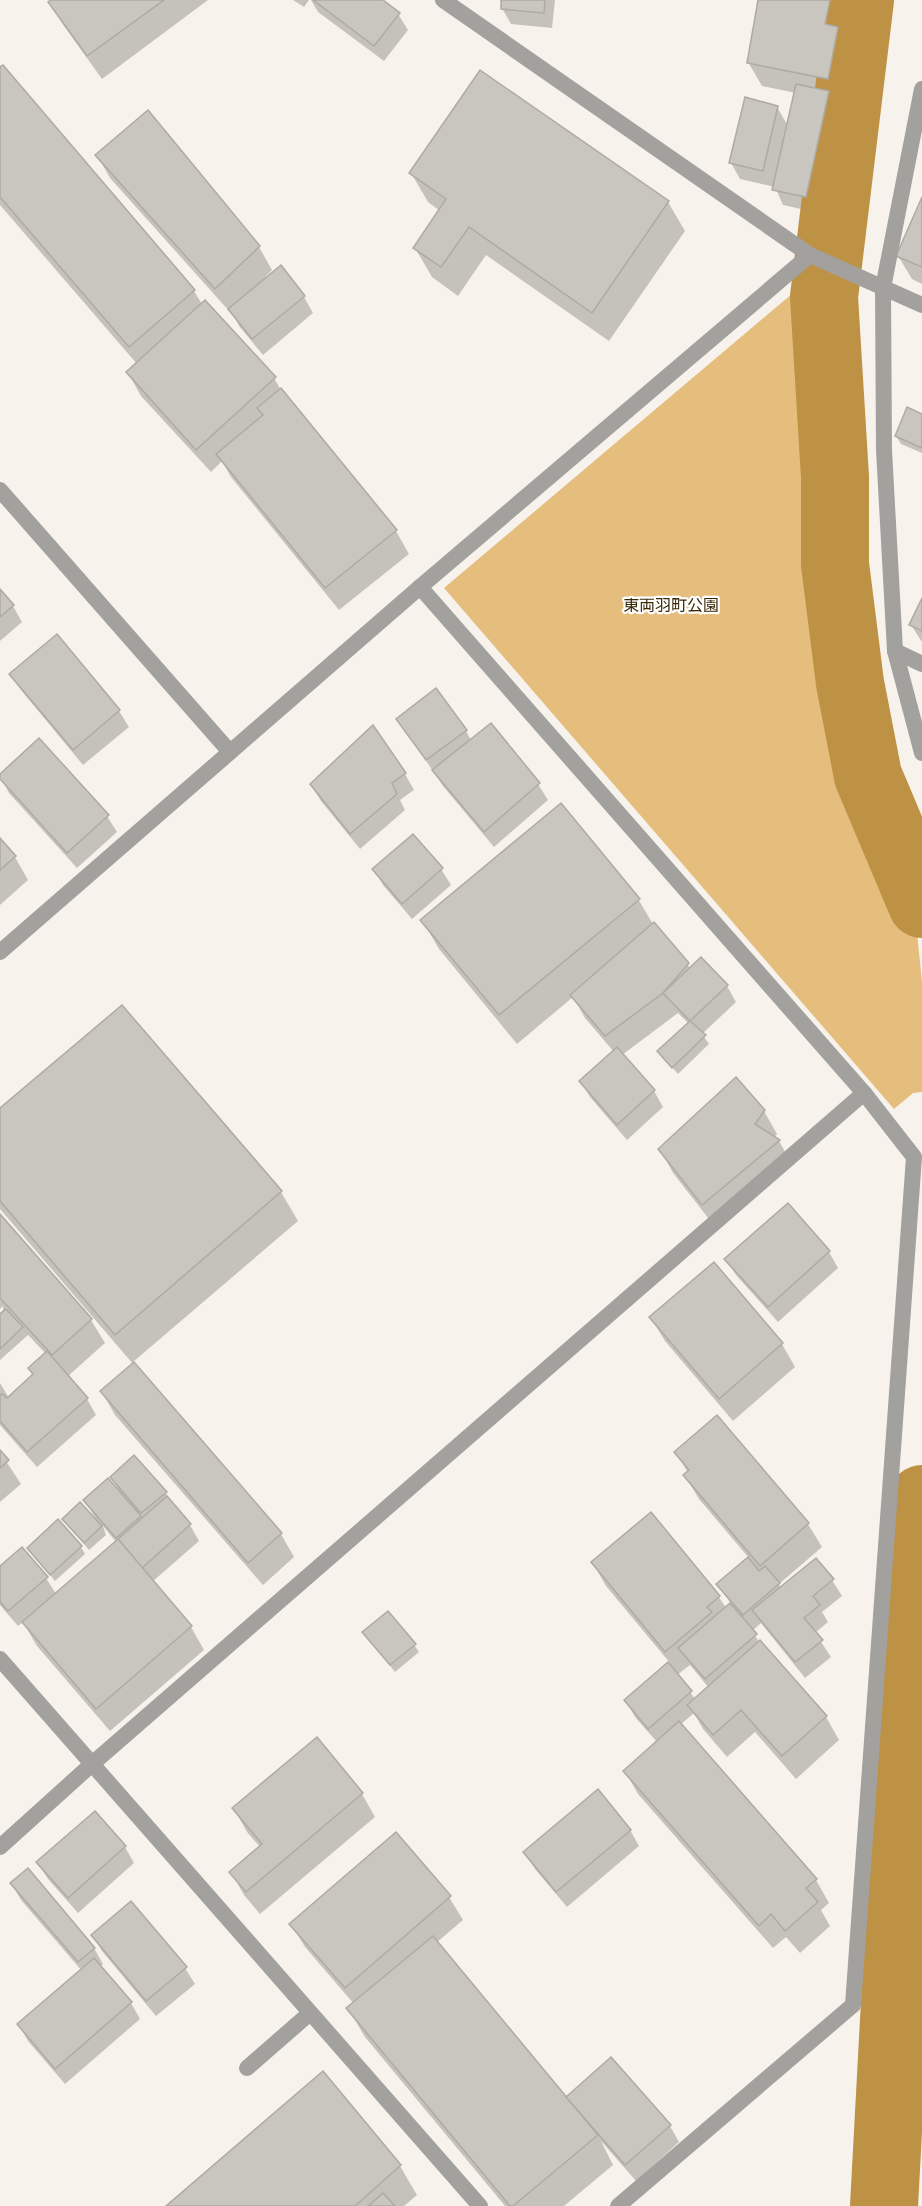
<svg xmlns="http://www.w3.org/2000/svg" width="922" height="2206" font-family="'DejaVu Sans','Noto Sans JP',sans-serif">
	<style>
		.green { fill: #e5bd7d }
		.shadow { fill: #0003; fill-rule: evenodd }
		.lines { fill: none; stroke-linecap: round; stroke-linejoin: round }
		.river { stroke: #be9245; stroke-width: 68 }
		.building { fill: #c9c5bf; stroke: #aeaaa4; stroke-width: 1.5 }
		.service { stroke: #a2a19e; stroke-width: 16 }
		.minor { stroke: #a2a19e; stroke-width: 16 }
		.tertiary { stroke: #a2a19e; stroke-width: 16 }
		.labels { text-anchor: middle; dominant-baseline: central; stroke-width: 4.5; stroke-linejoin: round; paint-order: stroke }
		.park-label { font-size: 16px; fill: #3a2705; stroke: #fff }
	</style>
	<rect width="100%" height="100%" fill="#f7f3ec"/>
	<polygon class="green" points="819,271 817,296 827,477 827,568 859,776 914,903 922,982 922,1092 913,1093 894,1109 444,588"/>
	<g class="shadow">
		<polygon points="54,0 208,0 102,79 64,26 50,3"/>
		<polygon points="293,0 309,0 304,7"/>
		<polygon points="311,0 380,0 398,14 408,30 384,61 318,12"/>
		<polygon points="503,0 555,0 552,28 511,24 502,8"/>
		<polygon points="760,0 847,0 841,34 851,52 841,102 833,100 838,109 815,212 783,205 775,187 740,179 731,163 777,107 788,126 796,93 762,86 748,62"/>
		<polygon points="0,69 194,291 202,304 274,378 282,392 396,531 409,554 339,610 231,477 222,461 211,472 141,396 128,373 137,364 0,205"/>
		<polygon points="97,155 259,247 272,270 265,277 267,279 280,267 304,297 313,313 263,355 239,326 231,310 230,312 110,178"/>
		<polygon points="411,173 668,202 685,231 609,341 486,255 458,296 432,277 415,248 440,211 428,202"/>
		<polygon points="922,201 922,284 912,279 898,256"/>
		<polygon points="922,415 922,453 901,444 896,436"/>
		<polygon points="0,591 13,606 22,622 0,641"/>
		<polygon points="922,602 922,642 911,625"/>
		<polygon points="11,674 119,711 129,727 83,765 21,690"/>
		<polygon points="398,719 466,731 471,740 538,784 548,800 494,847 443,786"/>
		<polygon points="405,774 414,790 400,800 405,810 360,849 321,801 311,785"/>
		<polygon points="0,776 107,816 117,832 77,868 9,793"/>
		<polygon points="0,841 15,857 28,880 0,905"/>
		<polygon points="374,869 441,869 451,885 412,919 383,885"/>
		<polygon points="638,899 653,924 691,969 727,986 736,1002 702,1034 709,1044 678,1074 658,1051 689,1024 678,1013 622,1055 654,1091 663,1107 627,1140 590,1097 581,1081 614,1052 585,1018 573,997 517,1044 439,949 422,920"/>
		<polygon points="122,1007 281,1192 298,1221 133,1362 281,1534 294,1557 263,1585 115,1415 102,1392 133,1364 0,1209 0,1110"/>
		<polygon points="764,1111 777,1134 774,1138 779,1141 792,1164 716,1228 673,1173 660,1149"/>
		<polygon points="788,1205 829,1252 838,1268 778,1322 736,1275 726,1259"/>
		<polygon points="0,1216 91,1320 105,1343 67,1377 87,1399 96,1415 37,1467 0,1425 0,1383 9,1398 34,1375 46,1354 28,1335 0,1360 0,1313 3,1310 3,1306 0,1309"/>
		<polygon points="651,1318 782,1344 795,1367 733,1421 665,1341"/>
		<polygon points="0,1452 21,1484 0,1502"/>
		<path d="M676 1452 808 1524 822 1547 779 1584 781 1588 832 1580 842 1596 822 1612 828 1622 815 1633 831 1657 805 1678 761 1623 752 1631 760 1643 826 1717 839 1740 796 1779 755 1732 727 1757 703 1729 694 1713 680 1725 816 1880 829 1903 821 1910 830 1926 800 1953 786 1937 773 1948 638 1794 625 1771 657 1742 635 1717 626 1701 670 1663 606 1586 593 1563 651 1514 719 1597 726 1608 731 1604 718 1584 749 1558 699 1499 685 1476 688 1473ZM690 1665 709 1688 696 1700 677 1675Z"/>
		<polygon points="111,1477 165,1492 173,1505 190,1525 199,1541 152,1582 191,1627 204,1650 110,1731 37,1646 23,1622 18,1626 0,1605 0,1568 46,1578 56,1594 116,1542 103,1526 106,1535 89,1550 64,1519 96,1519 85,1501 120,1492"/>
		<polygon points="81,1547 85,1554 55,1581 29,1548"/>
		<polygon points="364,1633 414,1645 419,1652 395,1672"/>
		<polygon points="362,1794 375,1817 260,1914 244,1895 231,1872 260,1847 247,1832 234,1809"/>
		<polygon points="630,1830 639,1846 567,1907 535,1869 525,1853"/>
		<polygon points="125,1847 134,1863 78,1913 48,1879 38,1863"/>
		<polygon points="12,1884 94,1948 103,1964 100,1967 131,2003 140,2019 65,2084 28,2041 19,2025 82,1971 21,1900"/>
		<polygon points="449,1897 463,1920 436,1943 566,2099 670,2126 679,2142 636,2181 601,2141 613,2165 564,2206 505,2206 365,2037 348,2008 354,2004 305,1947 291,1924"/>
		<polygon points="93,1935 185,1968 195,1984 156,2016 102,1951"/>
		<polygon points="322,2073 400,2166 417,2195 404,2206 169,2206"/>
	</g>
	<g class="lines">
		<g class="river">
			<polyline points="860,0 824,297 835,477 835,564 850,683 868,776 922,904"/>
			<polyline points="884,2206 922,1499"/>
		</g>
	</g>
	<g class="building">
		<polygon points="51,0 164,0 87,56 48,2"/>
		<polygon points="313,0 383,0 400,13 374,46"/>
		<polygon points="501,0 545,0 544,13 501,9"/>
		<polygon points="758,0 830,0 825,24 838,27 828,79 747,63"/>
		<polygon points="3,65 195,290 129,347 0,197 0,67"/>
		<polygon points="480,70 669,201 592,313 469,227 441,267 413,248 446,199 409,173"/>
		<polygon points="796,84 829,91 806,197 772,190"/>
		<polygon points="745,97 778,106 763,171 729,163"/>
		<polygon points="148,110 260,246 215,289 95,155"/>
		<polygon points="922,197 922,267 896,256"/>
		<polygon points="281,265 305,296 252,339 228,309"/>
		<polygon points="205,300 276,377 196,450 126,372"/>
		<polygon points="281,388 397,530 325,588 216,454 263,415 257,408"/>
		<polygon points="907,407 922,414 922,448 895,436"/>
		<polygon points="0,589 14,605 0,617"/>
		<polygon points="922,598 922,631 909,625"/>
		<polygon points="57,634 120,710 73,750 9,674"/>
		<polygon points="436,688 467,730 426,760 396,719"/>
		<polygon points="491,723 540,783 484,832 432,770"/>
		<polygon points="373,725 406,773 392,783 397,794 350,834 310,784"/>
		<polygon points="39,738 109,815 67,853 0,779 0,774"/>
		<polygon points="561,803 640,899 499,1015 420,920"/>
		<polygon points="413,834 443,868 402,904 372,869"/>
		<polygon points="0,838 16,856 0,870"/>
		<polygon points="654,922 689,963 663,993 605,1036 570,995"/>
		<polygon points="701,957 728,985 690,1021 663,993"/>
		<polygon points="122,1005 282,1191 115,1335 0,1201 0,1108"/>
		<polygon points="690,1021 706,1035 672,1068 657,1051"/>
		<polygon points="617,1047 655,1090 617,1125 579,1081"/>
		<polygon points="736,1077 765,1110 755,1124 780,1140 702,1205 658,1149"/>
		<polygon points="788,1203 830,1251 768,1307 724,1259"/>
		<polygon points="0,1214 92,1319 52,1355 0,1298"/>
		<polygon points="714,1262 783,1343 719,1399 649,1317"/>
		<polygon points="6,1309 23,1327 0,1349 0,1314"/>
		<polygon points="47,1351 88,1398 27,1452 0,1421 0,1395 2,1394 7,1398 33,1374 28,1368"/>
		<polygon points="134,1362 282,1533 248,1563 100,1391"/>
		<polygon points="717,1415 809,1523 760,1566 683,1475 689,1470 674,1452"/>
		<polygon points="0,1450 9,1460 0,1468"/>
		<polygon points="134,1455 167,1492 141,1513 110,1477"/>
		<polygon points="108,1478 141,1516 116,1538 83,1500"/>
		<polygon points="167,1496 191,1524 142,1568 118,1539"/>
		<polygon points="80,1502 102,1526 84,1543 62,1519"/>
		<polygon points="651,1512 720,1596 707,1607 712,1612 665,1652 591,1562"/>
		<polygon points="58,1519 82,1546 50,1575 27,1548"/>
		<polygon points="118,1539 192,1626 96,1709 22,1622"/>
		<polygon points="22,1547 48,1577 8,1611 0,1602 0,1566"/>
		<polygon points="748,1557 759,1571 765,1566 780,1583 743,1615 716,1584"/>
		<polygon points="816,1558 834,1579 813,1596 820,1605 804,1618 823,1640 795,1662 752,1610"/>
		<polygon points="730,1603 757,1634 705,1679 678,1648"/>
		<polygon points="388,1611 416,1644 390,1665 362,1632"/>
		<polygon points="760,1640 827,1716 782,1756 741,1710 713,1735 687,1705"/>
		<polygon points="668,1662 692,1691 648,1729 624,1700"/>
		<polygon points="679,1721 817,1879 806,1888 818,1902 785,1931 771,1914 759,1926 623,1771"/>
		<polygon points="317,1737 363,1793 246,1892 229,1872 262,1844 232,1808"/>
		<polygon points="598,1789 631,1830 556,1892 523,1852"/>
		<polygon points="95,1811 126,1846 68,1898 36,1862"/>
		<polygon points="396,1832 451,1896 345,1988 289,1924"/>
		<polygon points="28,1868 95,1948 78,1962 10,1883"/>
		<polygon points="131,1901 187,1967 146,2001 91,1935"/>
		<polygon points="433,1936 598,2135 513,2206 510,2206 346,2008"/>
		<polygon points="94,1958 132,2002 55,2069 17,2024"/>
		<polygon points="611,2057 671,2125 625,2165 566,2097"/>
		<polygon points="323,2071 401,2165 355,2206 166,2206"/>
		<polygon points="383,2193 395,2206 368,2206"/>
	</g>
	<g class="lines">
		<g class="service">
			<polyline points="0,490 230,752"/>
			<polyline points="247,2068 310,2013"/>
		</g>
		<g class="minor">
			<polyline points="443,0 810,255 922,305"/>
			<polyline points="922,89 883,288 884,450 895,651 922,753"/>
			<polyline points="895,651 922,664"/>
		</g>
		<g class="tertiary">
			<polyline points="420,587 864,1093 914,1157 853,2005 618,2206"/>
			<polyline points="0,952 420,587 810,255"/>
			<polyline points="0,1659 480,2206"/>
			<polyline points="0,1847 92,1764 864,1093"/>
		</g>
	</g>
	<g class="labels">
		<g class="park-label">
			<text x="671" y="605">東両羽町公園</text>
		</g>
	</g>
</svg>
